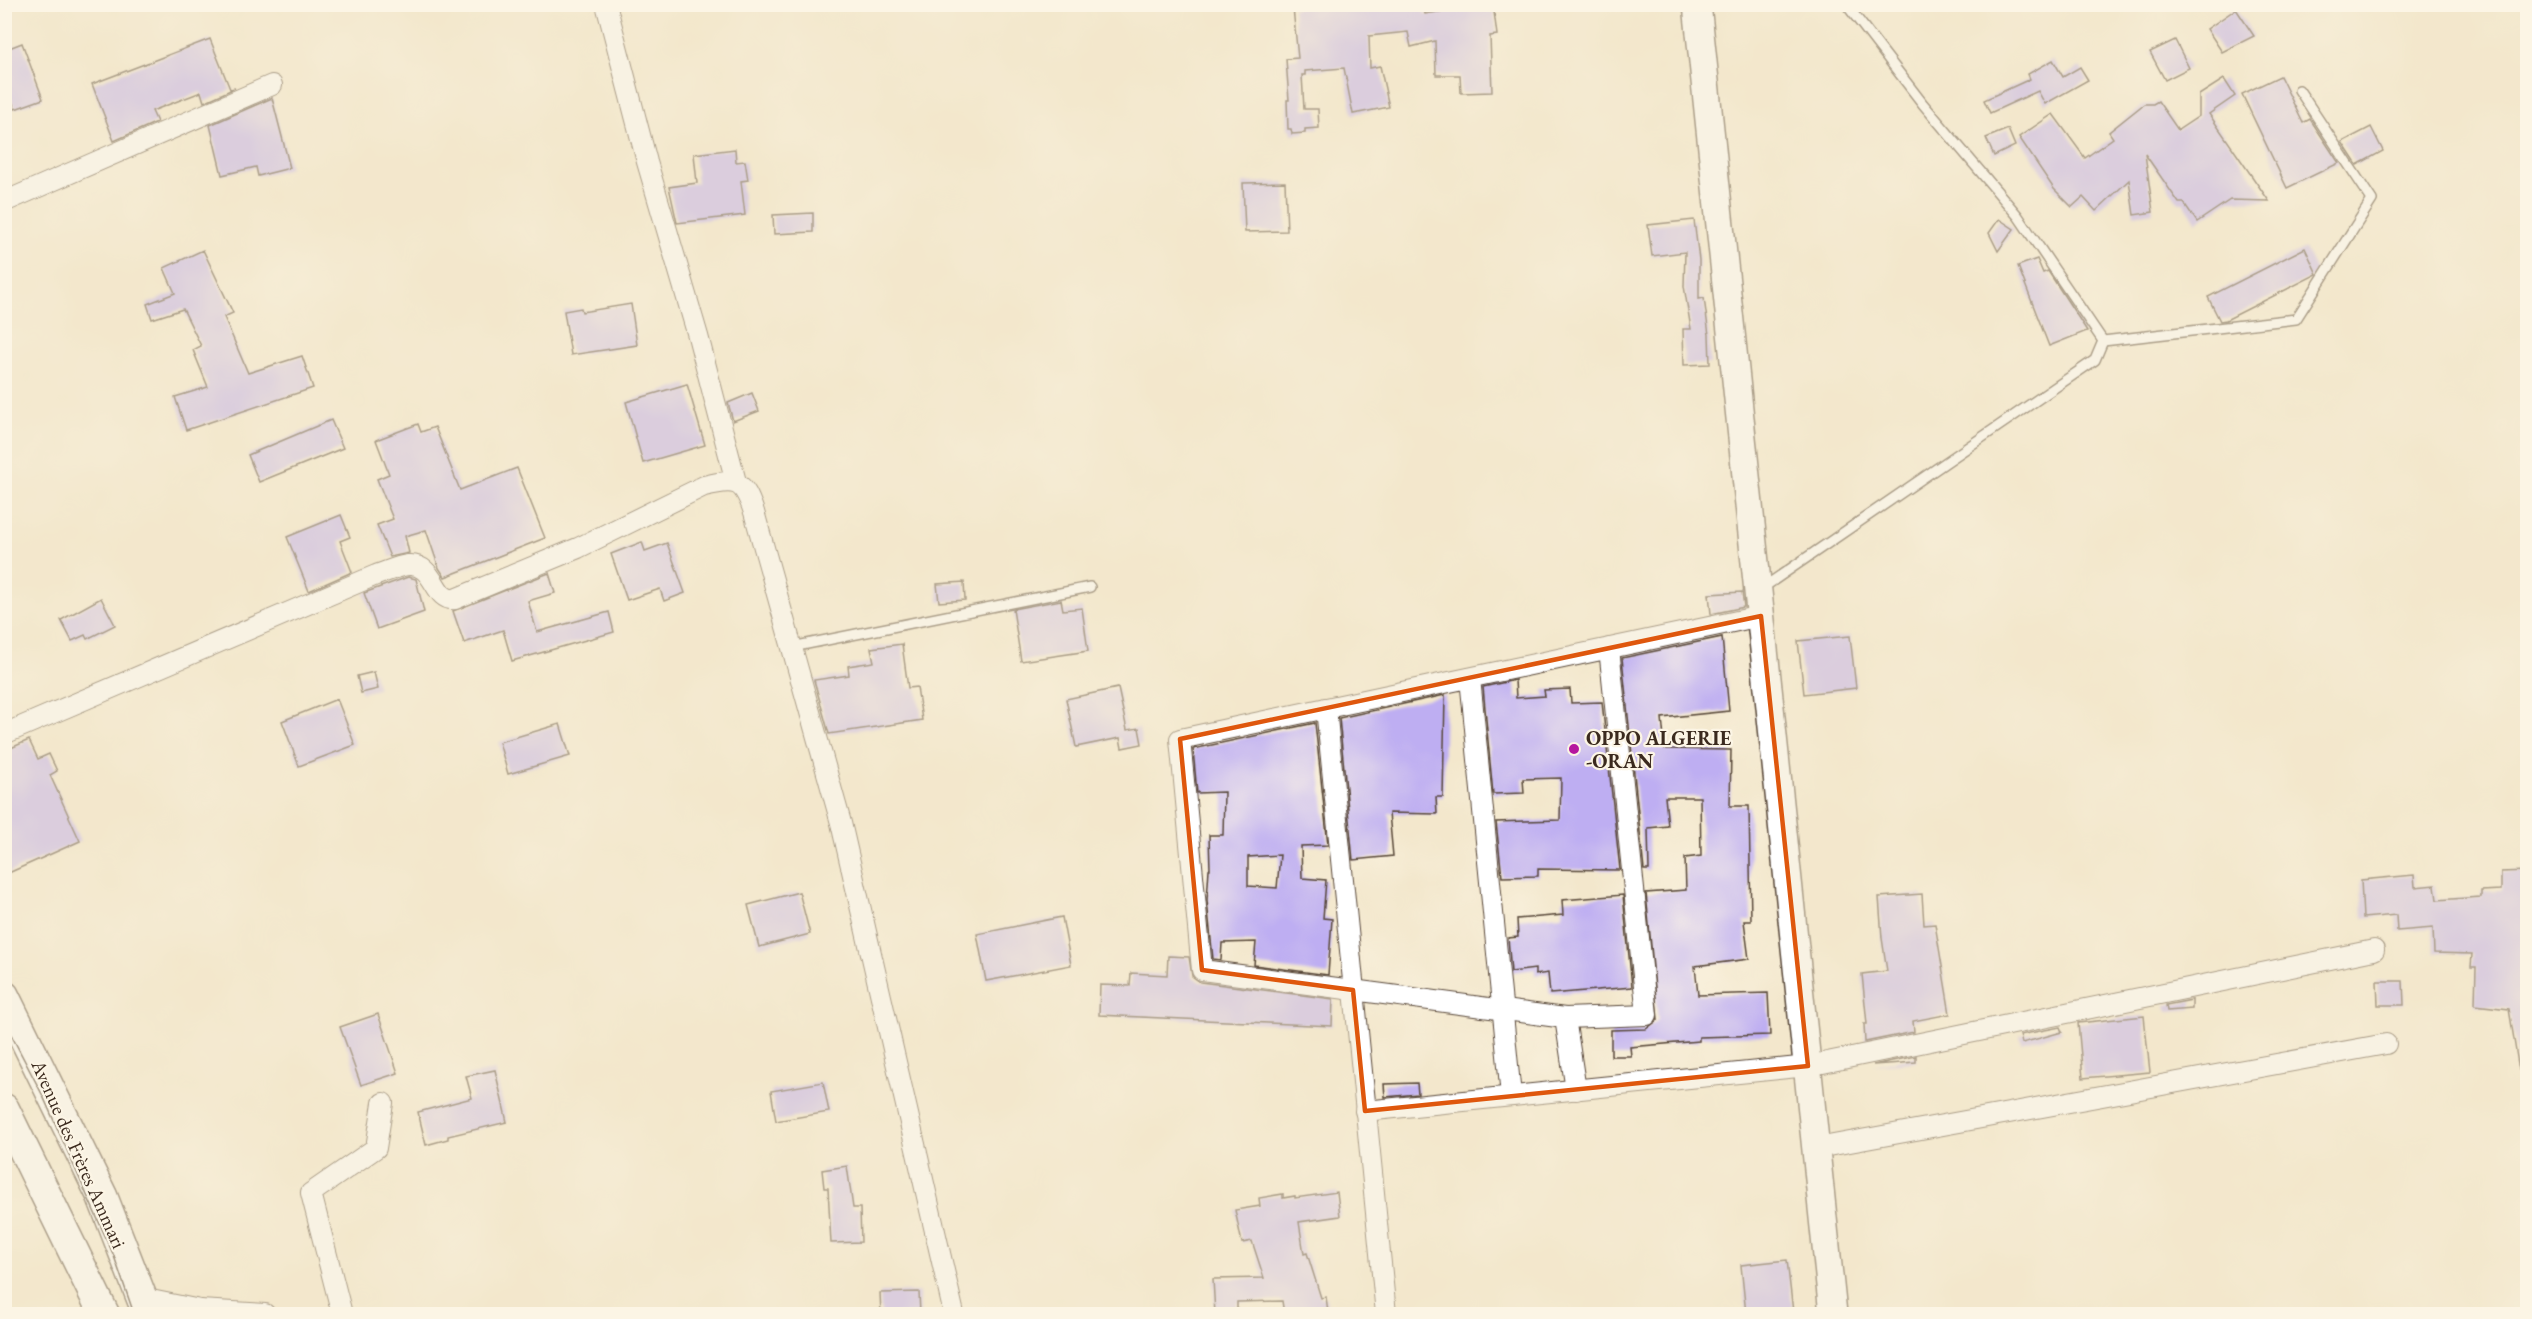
<svg xmlns="http://www.w3.org/2000/svg" width="2532" height="1319" font-family="'EB Garamond',serif">
	<style>
		.building { fill: #beaef2; fill-rule: evenodd }
		.lines { fill: none; stroke-linecap: round; stroke-linejoin: round }
		.service-casing { stroke: #574638; stroke-width: 12 }
		.minor-casing { stroke: #574638; stroke-width: 22 }
		.secondary-casing { stroke: #574638; stroke-width: 30 }
		.primary-casing { stroke: #574638; stroke-width: 33 }
		.service { stroke: #fff; stroke-width: 9 }
		.minor { stroke: #fff; stroke-width: 20 }
		.secondary { stroke: #fff; stroke-width: 27 }
		.primary { stroke: #fff; stroke-width: 30 }
		.tram { stroke: #3b2a1e; stroke-width: 1.5 }
		.marked { fill: none; stroke: #df570d; stroke-width: 4.5; stroke-linejoin: round }
		.poi-dot { fill: #b5179e; stroke: #fcf5e5; stroke-width: 2 }
		.labels { text-anchor: middle; dominant-baseline: central; stroke-width: 4.5; stroke-linejoin: round; paint-order: stroke }
		.poi-label { font-size: 20px; font-weight: bold; fill: #3b2a1e; stroke: #fcf5e5; text-anchor: start }
		.street-label { font-size: 20px; fill: #3b2a1e; stroke: #fcf5e5 }
	</style>
	<rect width="100%" height="100%" fill="#fcf5e5"/>
	<filter id="ink" filterUnits="userSpaceOnUse"><feTurbulence type="fractalNoise" baseFrequency=".0167" numOctaves="2"/><feDisplacementMap in="SourceGraphic" scale="12" xChannelSelector="R" yChannelSelector="G"/><feConvolveMatrix kernelMatrix="1 2 1 2 8 2 1 2 1" color-interpolation-filters="sRGB"/></filter>
	<filter id="wash" filterUnits="userSpaceOnUse"><feTurbulence type="fractalNoise" baseFrequency=".008" numOctaves="4" result="noise"/><feDisplacementMap in="SourceGraphic" scale="24" xChannelSelector="R" yChannelSelector="G"/><feGaussianBlur stdDeviation="1.35" result="paint"/><feColorMatrix in="noise" values="0 0 0 0 0 0 0 0 0 0 0 0 0 0 0 0 0 1.4 0 .05"/><feComposite in="paint" operator="in"/></filter>
	<g filter="url(#wash)">
		<rect width="100%" height="100%" fill="#f3e7cc"/>
		<g id="blocks">
			<g class="building">
				<polygon points="1335,4 1422,4 1425,14 1493,4 1497,35 1490,36 1492,92 1461,93 1460,75 1436,75 1435,41 1411,47 1408,32 1369,36 1370,68 1380,66 1389,107 1353,114 1344,68 1305,71 1305,75 1302,75 1304,109 1318,109 1319,128 1305,129 1305,133 1292,134 1291,129 1288,129 1287,100 1289,100 1286,59 1298,58 1293,8"/>
				<polygon points="2236,9 2254,36 2222,52 2207,29"/>
				<polygon points="210,39 230,89 235,88 204,102 201,92 152,111 157,122 114,141 92,84"/>
				<polygon points="2175,40 2189,68 2165,80 2150,52"/>
				<polygon points="22,43 43,99 15,109 4,81 4,50"/>
				<polygon points="2053,60 2063,77 2080,67 2088,80 2045,104 2038,91 1990,113 1984,100 2030,79 2028,74"/>
				<polygon points="2280,76 2303,123 2310,119 2339,163 2287,188 2242,94"/>
				<polygon points="2224,79 2235,96 2209,114 2269,201 2230,200 2197,222 2184,203 2179,203 2145,154 2153,212 2134,215 2129,180 2096,211 2083,197 2072,207 2054,189 2019,137 2053,114 2085,158 2113,138 2109,132 2144,104 2153,104 2158,101 2178,130 2199,116 2199,95"/>
				<polygon points="272,98 290,168 258,176 256,167 222,175 210,125"/>
				<polygon points="2371,127 2383,151 2357,165 2342,142"/>
				<polygon points="2008,129 2015,146 1994,156 1986,138"/>
				<polygon points="735,149 736,162 745,161 748,180 741,181 745,215 677,223 669,187 697,183 694,154"/>
				<polygon points="1285,182 1287,231 1245,232 1243,183"/>
				<polygon points="813,213 813,232 774,234 773,215"/>
				<polygon points="1999,219 2014,229 1998,251 1989,233"/>
				<polygon points="1694,220 1699,260 1699,299 1704,298 1709,335 1710,364 1684,365 1683,329 1691,329 1684,286 1685,252 1652,256 1648,225"/>
				<polygon points="2305,248 2317,274 2226,320 2220,321 2208,297"/>
				<polygon points="203,250 233,313 224,317 248,373 302,356 313,388 186,430 175,397 208,387 193,350 201,346 183,309 152,319 147,304 175,293 164,268"/>
				<polygon points="2037,259 2043,273 2048,271 2087,331 2049,346 2018,266"/>
				<polygon points="631,304 637,345 571,355 564,311 581,308 582,312"/>
				<polygon points="687,384 705,445 643,463 626,402"/>
				<polygon points="752,393 759,411 733,421 728,403"/>
				<polygon points="331,420 343,448 259,482 248,455"/>
				<polygon points="418,424 421,432 435,427 460,490 517,468 545,538 445,577 439,568 426,530 405,536 409,553 390,557 377,525 393,519 377,479 389,474 376,440"/>
				<polygon points="341,515 350,537 340,541 352,572 309,591 287,537"/>
				<polygon points="642,542 645,551 667,543 685,593 664,601 660,589 627,600 611,554"/>
				<polygon points="549,573 555,593 528,601 537,632 609,612 614,632 512,661 503,630 464,643 453,611"/>
				<polygon points="408,577 416,579 424,612 377,629 364,593"/>
				<polygon points="964,582 965,600 939,602 937,584"/>
				<polygon points="1742,592 1744,607 1711,614 1709,594"/>
				<polygon points="101,598 115,625 87,639 85,635 72,641 61,620"/>
				<polygon points="1061,600 1063,610 1082,608 1088,651 1021,661 1013,609"/>
				<polygon points="1850,636 1856,688 1804,694 1798,641"/>
				<polygon points="1722,637 1729,711 1662,718 1665,749 1731,750 1730,806 1749,806 1751,921 1744,921 1749,959 1695,966 1698,995 1768,993 1770,1035 1699,1037 1699,1041 1630,1047 1631,1056 1611,1056 1611,1030 1646,1029 1658,1020 1646,893 1686,890 1685,858 1701,856 1700,797 1665,797 1668,826 1648,828 1649,870 1644,870 1622,658"/>
				<polygon points="902,644 908,688 917,687 922,720 829,734 814,680 849,675 848,666 874,662 871,648"/>
				<polygon points="374,672 378,689 361,693 357,676"/>
				<polygon points="1515,680 1516,698 1545,696 1544,690 1570,689 1571,703 1602,702 1620,870 1538,869 1538,876 1502,877 1496,822 1560,820 1561,778 1523,779 1524,793 1493,794 1483,687"/>
				<polygon points="1118,688 1127,730 1139,728 1142,744 1122,748 1120,738 1076,747 1066,699"/>
				<polygon points="1445,695 1443,797 1436,797 1437,814 1389,813 1393,856 1353,860 1339,718"/>
				<polygon points="337,699 355,745 299,766 282,721"/>
				<path d="M1315 723 1328 845 1301 846 1302 878 1326 880 1323 918 1332 919 1328 975 1254 965 1256 942 1222 943 1221 960 1213 959 1207 900 1209 869H1210L1209 835H1223L1224 792 1197 793 1193 749ZM1280 855 1277 888 1248 886V857Z"/>
				<polygon points="560,724 570,756 508,774 499,742"/>
				<polygon points="29,740 38,759 49,754 57,771 50,775 80,841 4,875 4,751"/>
				<polygon points="2528,871 2528,1069 2519,1070 2509,1009 2475,1005 2476,967 2471,967 2472,954 2434,953 2433,928 2397,931 2396,915 2363,918 2361,880 2414,875 2415,887 2435,885 2437,900 2481,897 2481,891 2501,890 2501,872"/>
				<polygon points="799,892 810,934 759,947 748,905"/>
				<polygon points="1922,894 1924,925 1935,924 1950,1014 1913,1021 1914,1032 1865,1042 1864,1024 1867,1024 1862,974 1887,971 1882,938 1879,897"/>
				<polygon points="1623,895 1632,987 1550,994 1548,973 1535,975 1535,969 1511,972 1508,938 1518,937 1517,919 1563,915 1562,900"/>
				<polygon points="1062,917 1071,965 986,981 977,934"/>
				<polygon points="1168,956 1189,957 1192,976 1200,982 1333,999 1332,1026 1099,1015 1100,985 1130,986 1131,973 1167,975"/>
				<polygon points="2377,981 2403,981 2404,1005 2378,1005"/>
				<polygon points="2192,1000 2192,1009 2167,1011 2166,1005"/>
				<polygon points="378,1014 398,1073 361,1085 340,1027"/>
				<polygon points="2144,1016 2150,1072 2083,1078 2078,1023"/>
				<polygon points="2060,1027 2062,1032 2022,1043 2020,1035"/>
				<polygon points="1916,1056 1916,1062 1873,1065"/>
				<polygon points="495,1070 507,1122 448,1136 448,1139 426,1145 418,1112 472,1098 466,1076"/>
				<polygon points="823,1082 829,1112 776,1121 771,1091"/>
				<polygon points="1417,1083 1418,1094 1385,1097 1384,1084"/>
				<polygon points="847,1166 853,1208 860,1208 861,1242 831,1243 828,1188 824,1188 822,1170"/>
				<polygon points="1337,1192 1340,1216 1299,1222 1304,1254 1307,1253 1321,1298 1326,1297 1328,1312 1284,1314 1282,1301 1237,1302 1237,1314 1215,1314 1213,1279 1264,1278 1252,1241 1242,1243 1235,1210 1260,1206 1259,1198 1283,1194 1283,1198 1295,1196 1295,1198"/>
				<polygon points="1787,1260 1793,1312 1746,1314 1741,1265"/>
				<polygon points="919,1292 920,1314 881,1314 880,1293"/>
			</g>
		</g>
	</g>
	<g filter="url(#ink)">
		<use href="#blocks" fill-opacity="0" stroke="#574638" stroke-width="1.5"/>
		<g class="lines">
			<defs>
				<g id="service">
					<polyline points="2103,341 2296,319 2372,200 2299,90"/>
					<polyline points="1761,589 2095,360 2103,341 2018,216 1923,104 1846,4"/>
					<polyline points="792,647 1090,587"/>
				</g>
				<g id="minor">
					<polyline points="606,4 647,162 698,336 736,482"/>
					<polyline points="4,202 272,85"/>
					<path d="M1609 648 1647 1015 1565 1018 1202 970 1180 739C1374 698 1567 657 1761 616"/>
					<polyline points="1470,678 1511,1096"/>
					<polyline points="1326,708 1386,1314"/>
					<path d="M4 734 376 575C386 572 398 566 408 565 436 563 433 602 455 599L578 548 704 486C737 478 743 480 754 512L841 823 954 1314"/>
					<polyline points="1565,1018 1576,1090"/>
					<polyline points="1365,1111 1808,1066 2374,950"/>
					<polyline points="1817,1148 2386,1044"/>
					<polyline points="141,1298 200,1310"/>
					<polyline points="194,1314 200,1310 265,1314"/>
					<polyline points="342,1314 311,1193 376,1148 383,1103"/>
				</g>
				<polyline id="secondary" points="1697,4 1833,1314"/>
				<g id="primary">
					<polyline points="4,996 102,1196 148,1314"/>
					<polyline points="4,1109 104,1314"/>
				</g>
			</defs>
			<use href="#service" class="service-casing"/>
			<use href="#minor" class="minor-casing"/>
			<use href="#secondary" class="secondary-casing"/>
			<use href="#primary" class="primary-casing"/>
			<use href="#service" class="service"/>
			<use href="#minor" class="minor"/>
			<use href="#secondary" class="secondary"/>
			<use href="#primary" class="primary"/>
			<polyline class="tram" points="4,1021 43,1096 114,1256 134,1314"/>
		</g>
	</g>
	<path d="M0 0H2532V1319H0ZM1761 616 1808 1066 1365 1111 1353 990 1202 970 1180 739Z" fill="#f3e7cc" fill-opacity=".55" fill-rule="evenodd"/>
	<path class="marked" d="M1761 616 1808 1066 1365 1111 1353 990 1202 970 1180 739Z"/>
	<circle class="poi-dot" cx="1574" cy="749" r="6"/>
	<g class="labels">
		<g class="poi-label">
			<text x="1586" y="738">OPPO ALGERIE<tspan x="1586" dy="23">-ORAN</tspan></text>
		</g>
		<g class="street-label">
			<text transform="translate(79 1154) rotate(66)">Avenue des Frères Ammari</text>
		</g>
	</g>
	<rect width="2532" height="1319" fill="none" stroke="#fcf5e5" stroke-width="24"/>
</svg>
